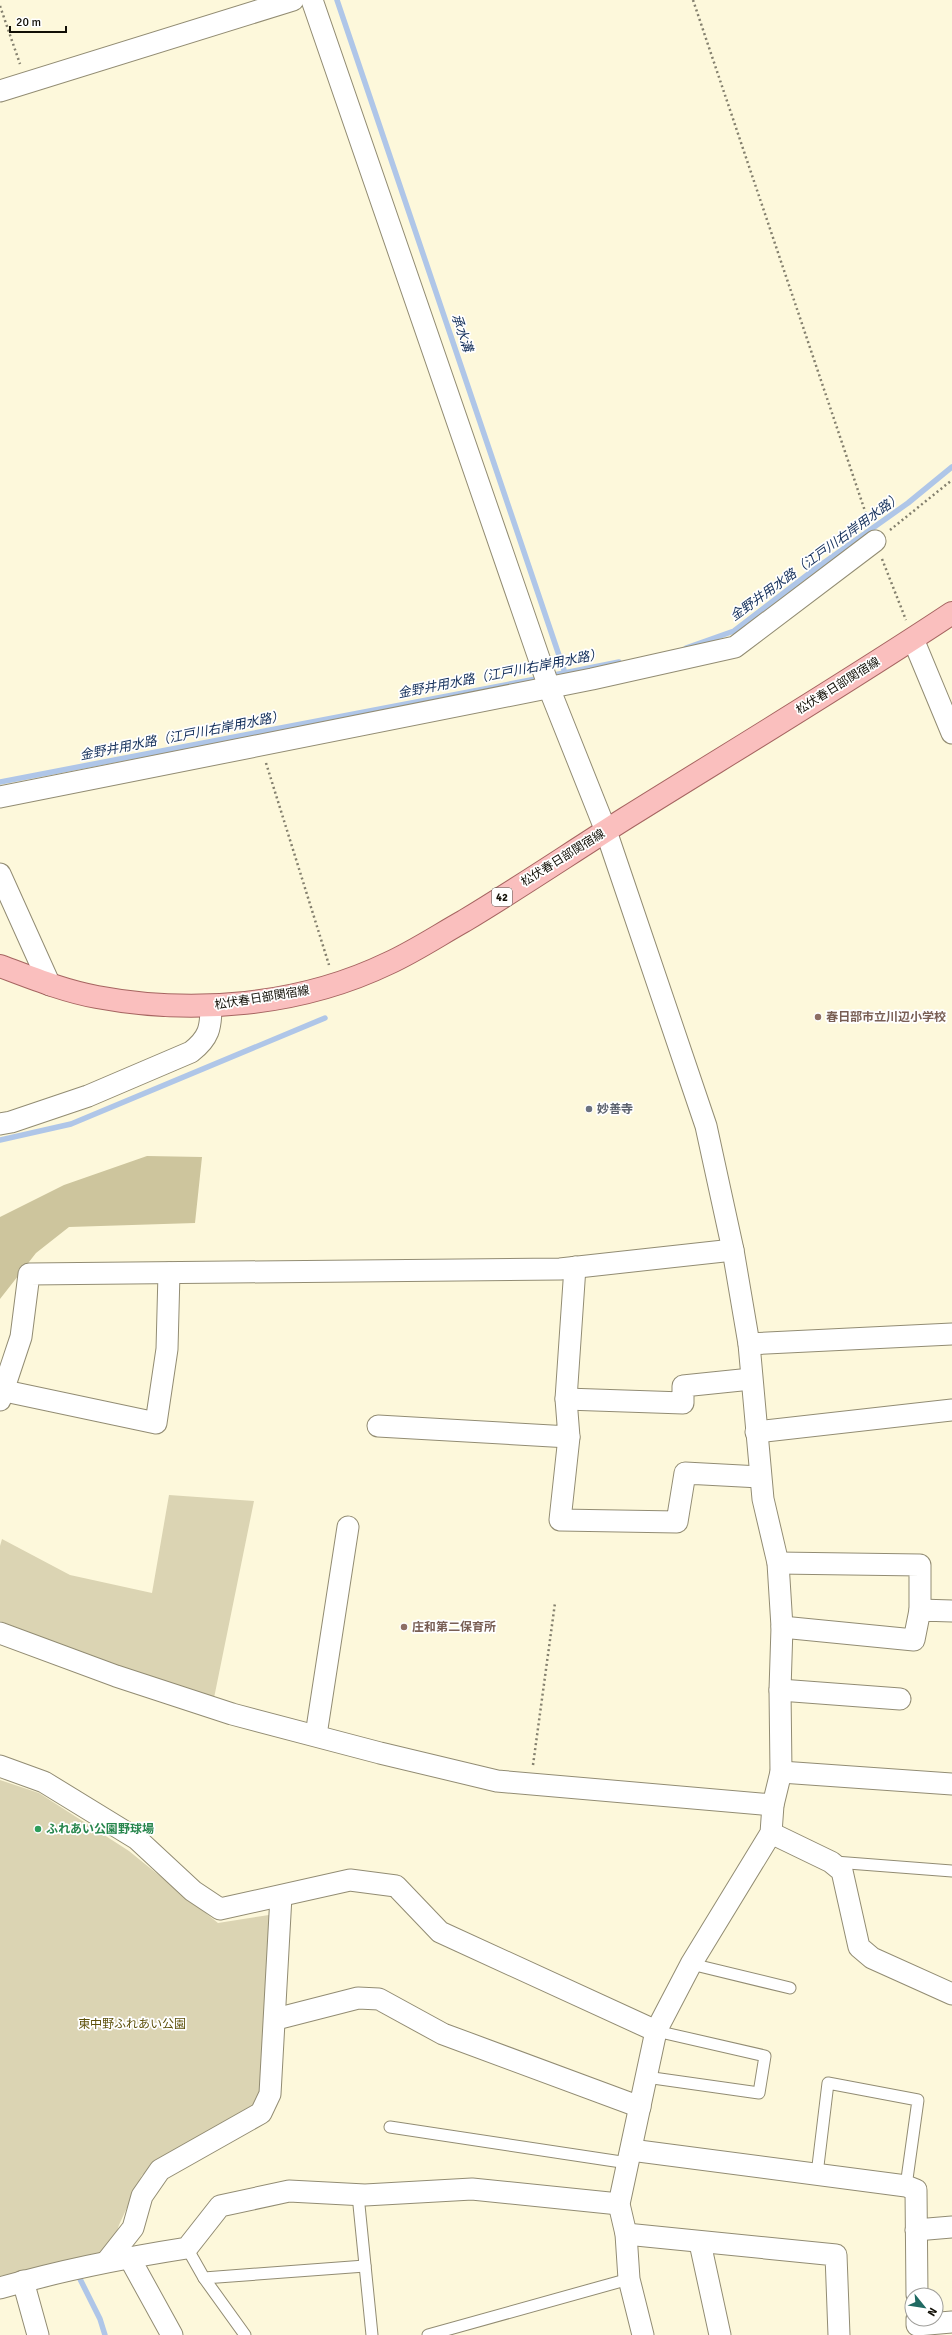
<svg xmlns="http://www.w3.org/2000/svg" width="952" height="2335" font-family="Signika,'Noto Sans JP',sans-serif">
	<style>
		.green { fill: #dbd4b3 }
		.forest { fill: #cdc59d }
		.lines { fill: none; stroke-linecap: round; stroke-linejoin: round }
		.stream { stroke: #afc6e8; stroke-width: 5.5 }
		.lane-casing { stroke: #928c73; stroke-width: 13 }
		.street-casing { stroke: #928c73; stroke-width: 23 }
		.primary-casing { stroke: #a66561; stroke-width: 24 }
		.path { stroke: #84806e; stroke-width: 2.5; stroke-dasharray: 2 3; stroke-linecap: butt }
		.lane { stroke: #fff; stroke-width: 11 }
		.street { stroke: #fff; stroke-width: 21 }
		.primary { stroke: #fabfbe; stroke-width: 22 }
		.education-dot { fill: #8d6e63; stroke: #fff; stroke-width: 1.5 }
		.worship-dot { fill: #6b7280; stroke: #fff; stroke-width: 1.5 }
		.leisure-dot { fill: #2e9e5b; stroke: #fff; stroke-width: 1.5 }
		.labels { text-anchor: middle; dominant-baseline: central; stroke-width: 3.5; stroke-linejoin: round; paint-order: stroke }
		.shield { fill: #fff; stroke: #585751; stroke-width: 1 }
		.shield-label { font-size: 11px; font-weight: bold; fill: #110f06 }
		.street-label { font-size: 12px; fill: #110f06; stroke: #fff }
		.education-label { font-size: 12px; font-weight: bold; fill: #785e54; stroke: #fff; text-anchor: start }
		.worship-label { font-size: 12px; font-weight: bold; fill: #5b616d; stroke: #fff; text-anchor: start }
		.leisure-label { font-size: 12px; font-weight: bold; fill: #27864d; stroke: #fff; text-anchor: start }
		.park-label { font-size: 12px; fill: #5e510b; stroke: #fff }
		.water-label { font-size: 13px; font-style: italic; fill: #122e59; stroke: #fff }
	</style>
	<rect width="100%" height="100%" fill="#fdf8db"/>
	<g class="green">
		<polygon points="169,1495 254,1501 214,1698 116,1667 0,1621 0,1546 2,1539 70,1575 152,1593"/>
		<polygon points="0,1780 39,1793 129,1851 218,1923 269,1915 261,2113 142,2175 119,2225 107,2261 0,2276"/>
	</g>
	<polygon class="forest" points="147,1156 202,1157 195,1223 69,1227 36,1253 0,1299 0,1217 64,1185"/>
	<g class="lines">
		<g class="stream">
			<polyline points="337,0 565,673"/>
			<polyline points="686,648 734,631 815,569 908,503 952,467"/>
			<polyline points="549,676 619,662"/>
			<polyline points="0,782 541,678"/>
			<polyline points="0,1140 71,1124 325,1018"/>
			<polyline points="79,2277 100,2319 105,2335"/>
		</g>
		<defs>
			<g id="lane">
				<polyline points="835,1862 952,1871"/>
				<polyline points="691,1964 790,1988"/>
				<polyline points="646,2077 759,2093 765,2056 656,2031"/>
				<polyline points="390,2127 628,2163"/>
				<polyline points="817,2174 828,2083 918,2100 906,2186"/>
				<polyline points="358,2195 372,2335"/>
				<polyline points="187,2248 204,2278 365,2266"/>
				<polyline points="204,2278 245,2335"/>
				<polyline points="428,2335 629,2279"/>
			</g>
			<g id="street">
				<polyline points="312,0 551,693 606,831 706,1126 733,1250 749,1344 763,1499 778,1563 782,1627 780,1690 781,1772 773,1805 771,1833 691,1964 656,2031 619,2204 626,2234 629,2279 643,2335"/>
				<polyline points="0,91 293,0"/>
				<polyline points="913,639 952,733"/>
				<polyline points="0,797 592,679 735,647 875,541"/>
				<polyline points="0,874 50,985"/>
				<path d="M0 1124 11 1122 88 1096 191 1052C209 1038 211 1028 211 1006"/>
				<polyline points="749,1344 952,1334"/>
				<polyline points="5,1391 156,1423 167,1349 169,1273"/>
				<polyline points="566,1399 683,1403 683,1386 751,1379"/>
				<polyline points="0,1400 21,1337 29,1274 560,1269 733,1250"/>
				<polyline points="378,1426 569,1437 566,1399 575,1267"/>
				<polyline points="756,1432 952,1410"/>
				<polyline points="569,1437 560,1520 677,1522 685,1473 760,1477"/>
				<polyline points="778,1563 920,1565 920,1610"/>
				<polyline points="782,1627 914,1640 920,1610 952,1611"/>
				<polyline points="0,1633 116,1676 232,1714 380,1753 497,1781 773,1805"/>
				<polyline points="780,1690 900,1699"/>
				<polyline points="316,1735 348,1527"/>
				<polyline points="0,1766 44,1782 137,1839 193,1891 220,1909 350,1880 396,1886 440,1932 656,2031"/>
				<polyline points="781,1772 952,1784"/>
				<polyline points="771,1833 831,1862 842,1871 859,1947 872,1958 952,1994"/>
				<polyline points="276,2019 358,1998 379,1999 443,2034 640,2107"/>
				<polyline points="631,2150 906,2186 916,2190 917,2295"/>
				<polyline points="916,2230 952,2227"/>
				<polyline points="626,2234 836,2255 839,2335"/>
				<polyline points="700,2243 720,2335"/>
				<polyline points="129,2257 172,2335"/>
				<polyline points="107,2261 133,2228 142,2196 160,2170 261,2113 270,2094 281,1896"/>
				<polyline points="23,2281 38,2335"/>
				<path d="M0 2288C62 2270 123 2258 187 2248L220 2206 289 2191 365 2195 472 2189 619 2204"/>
				<polyline points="917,2319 917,2325 952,2322"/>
			</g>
			<path id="primary" d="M0 966C32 978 64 991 97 997 193 1015 300 1006 389 963 415 951 439 935 464 921 519 888 572 852 626 818 735 750 845 684 952 613"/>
		</defs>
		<use href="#lane" class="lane-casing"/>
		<use href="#street" class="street-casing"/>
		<use href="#primary" class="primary-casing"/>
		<g class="path">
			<polyline points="693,0 869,523"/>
			<polyline points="0,6 20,64"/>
			<polyline points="890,530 952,480"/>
			<polyline points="882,559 906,620"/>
			<polyline points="266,763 329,965"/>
			<polyline points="533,1765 555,1603"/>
		</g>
		<use href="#lane" class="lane"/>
		<use href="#street" class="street"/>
		<use href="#primary" class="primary"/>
	</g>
	<g class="education-dot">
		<circle cx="818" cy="1017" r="4"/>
		<circle cx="404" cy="1627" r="4"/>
	</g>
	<circle class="worship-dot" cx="589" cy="1109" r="4"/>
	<circle class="leisure-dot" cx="38" cy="1829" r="4"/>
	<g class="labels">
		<rect class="shield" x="492" y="888" width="20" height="18" rx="3"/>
		<g class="shield-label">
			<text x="502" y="897">42</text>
		</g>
		<g class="street-label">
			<text transform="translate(838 686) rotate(-32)">松伏春日部関宿線</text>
			<text transform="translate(563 858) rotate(-32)">松伏春日部関宿線</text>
			<text transform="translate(262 998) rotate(-9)">松伏春日部関宿線</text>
		</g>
		<g class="education-label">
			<text x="826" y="1017">春日部市立川辺小学校</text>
			<text x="412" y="1627">庄和第二保育所</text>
		</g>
		<g class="worship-label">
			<text x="597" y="1109">妙善寺</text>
		</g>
		<g class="leisure-label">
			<text x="46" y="1829">ふれあい公園野球場</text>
		</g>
		<g class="park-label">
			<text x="132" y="2024">東中野ふれあい公園</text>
		</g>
		<g class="water-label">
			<text transform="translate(462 333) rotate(71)">承水溝</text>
			<text transform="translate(816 557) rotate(-36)">金野井用水路（江戸川右岸用水路）</text>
			<text transform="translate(500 674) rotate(-11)">金野井用水路（江戸川右岸用水路）</text>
			<text transform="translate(182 736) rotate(-11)">金野井用水路（江戸川右岸用水路）</text>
		</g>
	</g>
	<g transform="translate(924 2307) rotate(120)"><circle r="19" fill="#ffffff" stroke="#a09f9b"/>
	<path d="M0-3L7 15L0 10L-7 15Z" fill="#206a62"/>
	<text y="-6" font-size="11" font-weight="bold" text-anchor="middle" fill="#110f06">N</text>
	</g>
	<path d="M10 26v6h56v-6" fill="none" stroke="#110f06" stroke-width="2"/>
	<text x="16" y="26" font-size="12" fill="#110f06" stroke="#ffffff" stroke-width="3" paint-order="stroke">20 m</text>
</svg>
